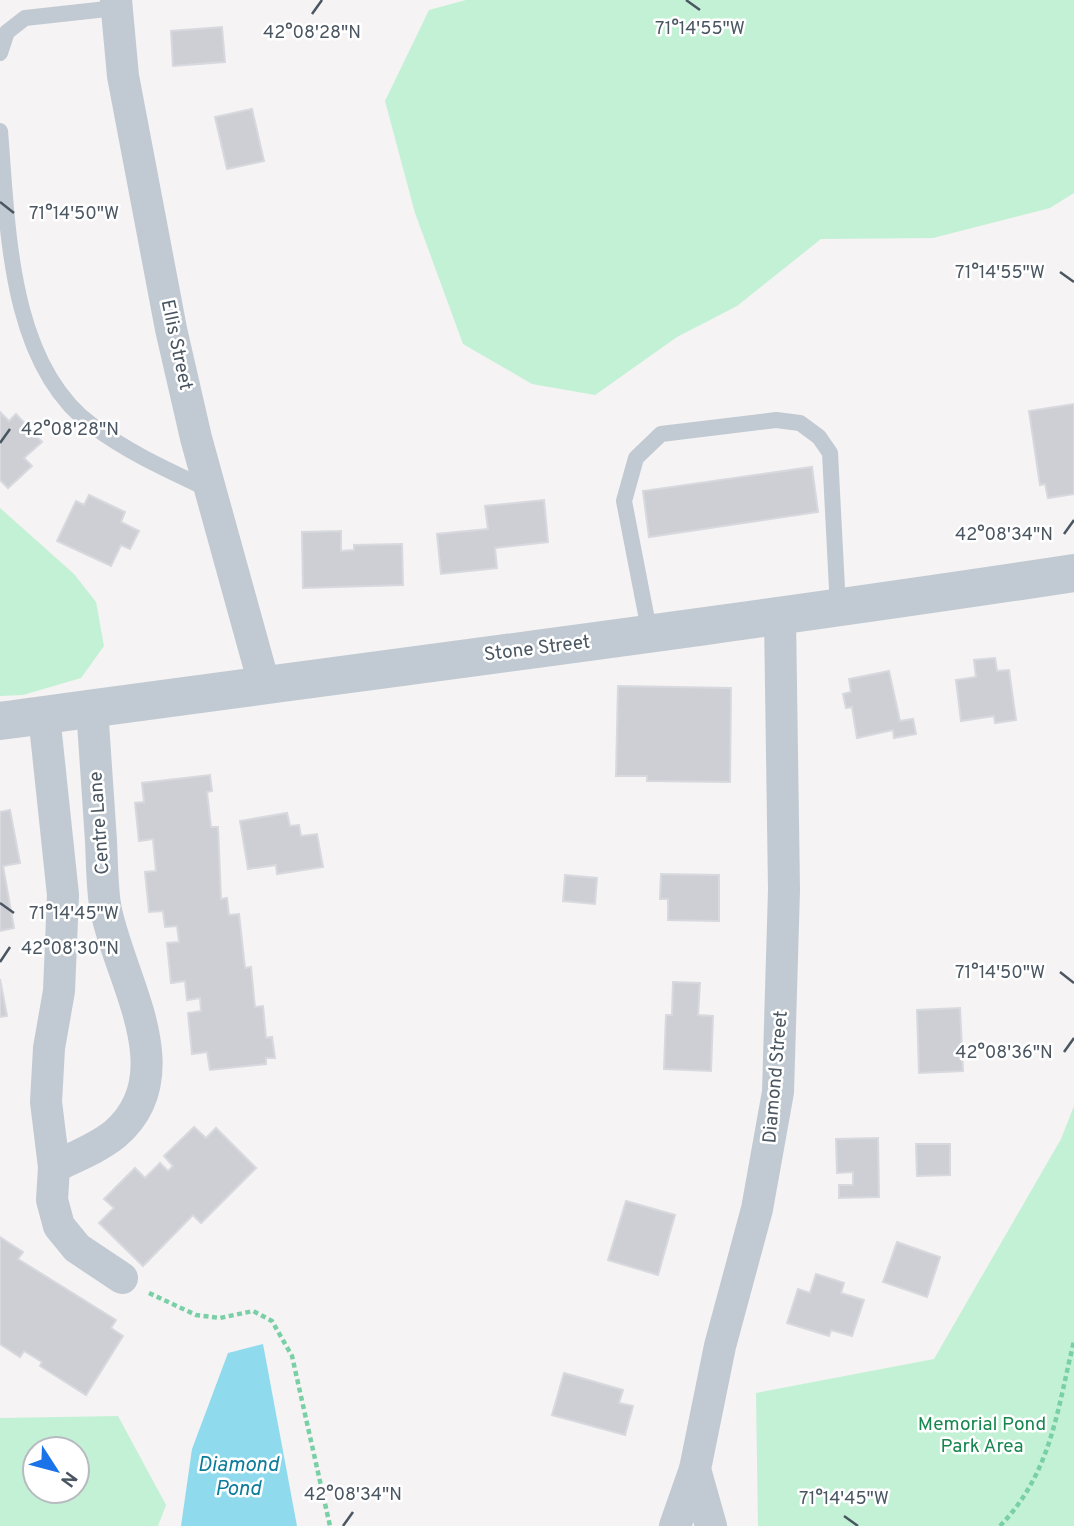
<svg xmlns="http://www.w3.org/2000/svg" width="1074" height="1526" font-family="Overpass,sans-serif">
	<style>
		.green { fill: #c3f1d5; fill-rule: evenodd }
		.water { fill: #90daee }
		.building { fill: #cdcfd5; stroke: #d7d9de; stroke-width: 2 }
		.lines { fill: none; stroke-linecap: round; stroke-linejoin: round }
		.path { stroke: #7ad0a6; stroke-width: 4.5; stroke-dasharray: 5 3.5; stroke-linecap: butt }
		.service { stroke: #c1cad2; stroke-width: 16 }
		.minor { stroke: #c1cad2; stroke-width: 32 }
		.tertiary { stroke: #c1cad2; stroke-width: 38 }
		.ticks { fill: none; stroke: #4a5661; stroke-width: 2.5 }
		.labels { text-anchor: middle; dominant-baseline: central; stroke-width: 5; stroke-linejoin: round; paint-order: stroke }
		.street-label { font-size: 19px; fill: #4a5661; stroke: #fff }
		.park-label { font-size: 19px; fill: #17864f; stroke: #fff }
		.water-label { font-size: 21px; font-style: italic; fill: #0c7c9b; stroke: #fff }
		.ticks-label { font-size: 18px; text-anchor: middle; fill: #4a5661; stroke: #fff; stroke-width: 5; stroke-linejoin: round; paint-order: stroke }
	</style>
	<rect width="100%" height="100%" fill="#f5f3f3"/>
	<g class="green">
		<polygon points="466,0 1074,0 1074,193 1050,208 933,238 821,239 737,306 677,337 595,395 532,384 463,344 415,213 385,101 429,10"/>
		<polygon points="0,508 74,574 96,602 104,646 81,678 23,695 0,696"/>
		<polygon points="1074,1106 1074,1526 758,1526 756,1393 934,1359 1061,1139"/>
		<path d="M118 1416 166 1505 158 1526H0V1418ZM35 1449H77V1491H35Z"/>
	</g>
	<polygon class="water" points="263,1344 297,1526 181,1526 192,1449 228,1353"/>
	<g class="building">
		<polygon points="222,27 225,62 173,66 171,31"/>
		<polygon points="252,109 264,161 227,169 215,117"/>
		<polygon points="1074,404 1074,494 1048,498 1045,484 1040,485 1029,411"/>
		<polygon points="0,412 9,421 16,414 42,442 24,458 32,466 8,488 0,480"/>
		<polygon points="812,467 818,512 649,537 643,491"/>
		<polygon points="89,495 125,512 121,522 139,531 130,549 121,545 111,566 57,541 76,501 84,505"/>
		<polygon points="544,500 548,542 495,548 497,568 441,574 437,534 488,529 485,506"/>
		<polygon points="341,531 341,551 354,550 354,545 402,544 403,585 303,588 302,532"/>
		<polygon points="995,658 997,671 1009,670 1016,720 995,723 994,716 961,721 956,680 976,677 974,660"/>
		<polygon points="889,671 900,721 913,719 916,734 894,738 893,730 857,738 852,707 846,708 843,694 851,692 849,679"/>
		<polygon points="618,686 731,688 730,782 647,781 647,776 616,776"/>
		<polygon points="210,775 212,791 207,792 211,827 218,827 221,899 227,898 229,915 239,914 245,968 251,967 255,1007 263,1006 266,1038 272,1037 275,1058 266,1058 266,1064 210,1070 207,1052 192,1054 188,1013 201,1011 200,998 187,1000 185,981 171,983 167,943 179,942 177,926 165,927 163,911 149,912 145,872 156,871 153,839 139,841 135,803 144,802 142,783"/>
		<polygon points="10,810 20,863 3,866 14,928 0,931 0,812"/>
		<polygon points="287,813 290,826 299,825 301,836 317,834 323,867 277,874 276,865 248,869 240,821"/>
		<polygon points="661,874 719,875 719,921 668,920 668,899 660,899"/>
		<polygon points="565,875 597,878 595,904 563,901"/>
		<polygon points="0,979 7,1016 0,1017"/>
		<polygon points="673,982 700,983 698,1015 713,1016 711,1071 664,1069 666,1015 672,1015"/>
		<polygon points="960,1008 963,1071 919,1073 917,1010"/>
		<polygon points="194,1127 206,1138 216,1128 256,1168 201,1223 193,1215 143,1266 99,1223 114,1208 104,1199 135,1168 145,1178 160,1163 168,1171 173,1166 164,1156"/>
		<polygon points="878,1138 879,1197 839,1198 839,1185 853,1185 853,1172 837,1173 836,1139"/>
		<polygon points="916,1144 950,1144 950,1175 917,1176"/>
		<polygon points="626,1201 675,1215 658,1275 608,1260"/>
		<polygon points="0,1237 23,1252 18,1259 116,1320 111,1328 123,1336 86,1395 40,1366 42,1362 24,1351 20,1357 0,1344"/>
		<polygon points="897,1242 940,1257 927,1297 883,1282"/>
		<polygon points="816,1274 844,1283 841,1293 864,1300 852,1336 831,1330 829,1336 787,1323 798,1289 810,1293"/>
		<polygon points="564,1373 623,1390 619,1403 633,1406 625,1435 552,1415"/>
	</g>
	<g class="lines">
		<g class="path">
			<polyline points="149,1293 196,1315 220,1318 253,1311 272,1321 292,1356 330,1526"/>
			<path d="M1000 1526C1052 1472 1057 1410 1074 1341"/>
		</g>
		<g class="service">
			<polyline points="0,53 7,32 25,18 116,8"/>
			<path d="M0 131C8 226 8 364 93 426 129 453 170 471 210 490"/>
			<polyline points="650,635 624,501 636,458 661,434 776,420 800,423 819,437 830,453 838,608"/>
		</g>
		<g class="minor">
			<polyline points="116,0 123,76 171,329 196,438 264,684"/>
			<polyline points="44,715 63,895 59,991 49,1048 46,1102 54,1167 52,1200 59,1226 77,1248 122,1278"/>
			<path d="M54 1167C74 1157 98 1148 115 1134 186 1073 117 976 105 905 102 884 102 862 101 841 98 797 95 752 92 708"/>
			<polyline points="675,1526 695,1469"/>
			<polyline points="711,1526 695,1469 720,1346 757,1209 778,1092 784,890 780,617"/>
		</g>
		<path class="tertiary" d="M0 721C358 672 717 627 1074 573"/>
	</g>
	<path class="ticks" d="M686 0 700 10M312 14 322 0M0 202 14 213M1060 272 1074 282M0 443 10 429M1064 534 1074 520M0 903 14 913M0 962 10 947M1060 972 1074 983M1064 1052 1074 1038M844 1516 858 1526M343 1526 353 1512"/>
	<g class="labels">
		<g class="street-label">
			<text transform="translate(176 345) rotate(78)">Ellis Street</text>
			<text transform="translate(537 649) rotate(-7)">Stone Street</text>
			<text transform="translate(100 823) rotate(-94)">Centre Lane</text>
			<text transform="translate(776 1077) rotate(-85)">Diamond Street</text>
		</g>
		<g class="park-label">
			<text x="982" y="1425">Memorial Pond<tspan x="982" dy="22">Park Area</tspan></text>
		</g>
		<g class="water-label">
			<text x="238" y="1465">Diamond<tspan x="238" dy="24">Pond</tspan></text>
		</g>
	</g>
	<g class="ticks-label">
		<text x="700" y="34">71°14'55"W</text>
		<text x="312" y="38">42°08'28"N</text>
		<text x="74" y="219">71°14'50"W</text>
		<text x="1000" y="278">71°14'55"W</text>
		<text x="70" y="435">42°08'28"N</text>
		<text x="1004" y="540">42°08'34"N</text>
		<text x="74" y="919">71°14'45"W</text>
		<text x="70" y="954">42°08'30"N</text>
		<text x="1000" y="978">71°14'50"W</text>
		<text x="1004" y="1058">42°08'36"N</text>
		<text x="353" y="1500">42°08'34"N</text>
		<text x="844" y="1504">71°14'45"W</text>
	</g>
	<g transform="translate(56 1470) rotate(126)"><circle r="33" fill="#ffffff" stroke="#b7bbc0" stroke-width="2"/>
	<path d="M0-5L12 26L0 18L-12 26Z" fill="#1a73e8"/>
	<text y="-10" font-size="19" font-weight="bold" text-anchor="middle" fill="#4a5661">N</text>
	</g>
</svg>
